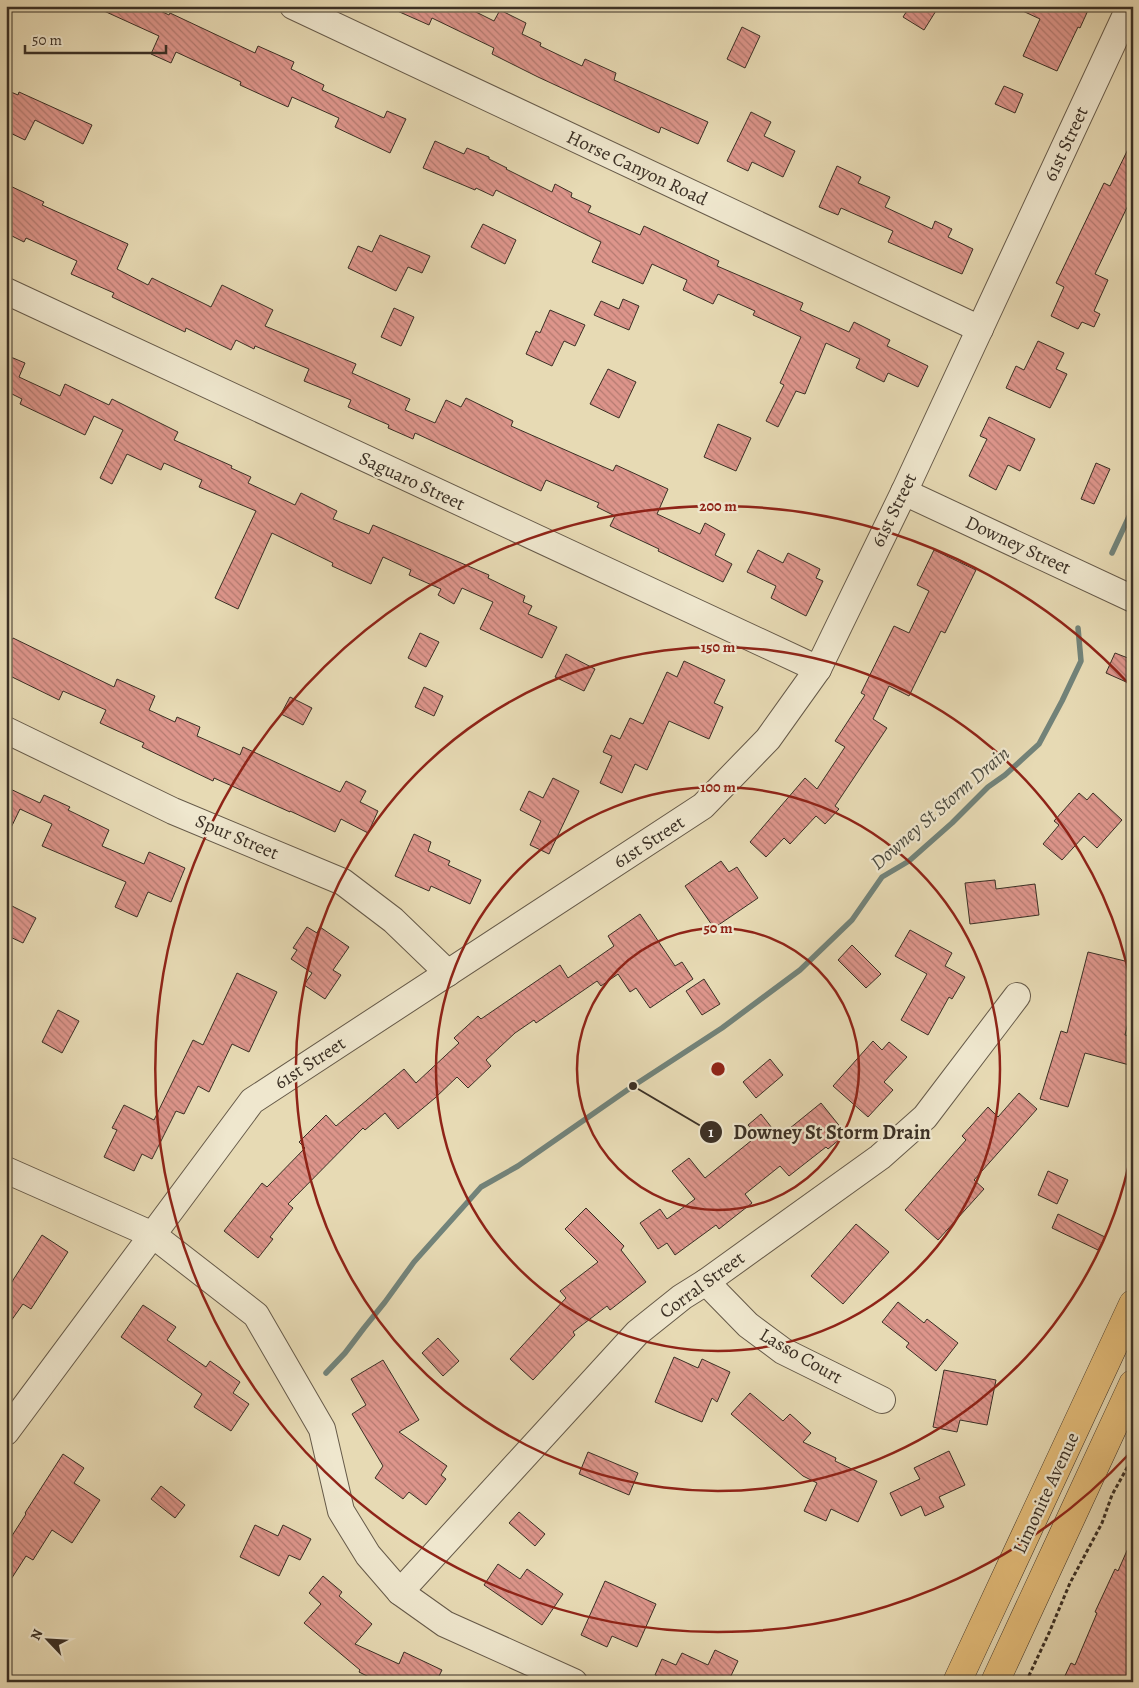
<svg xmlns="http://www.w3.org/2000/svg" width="1139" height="1688" font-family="Alegreya,serif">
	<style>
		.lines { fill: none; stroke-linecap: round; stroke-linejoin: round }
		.stream { stroke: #72837a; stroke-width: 5.5 }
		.building { fill: url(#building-back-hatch); stroke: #3b3025 }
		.minor-casing { stroke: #665a49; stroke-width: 28 }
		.major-casing { stroke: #3b3025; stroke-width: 29 }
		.path { stroke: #3b3025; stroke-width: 3; stroke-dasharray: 4 2.5; stroke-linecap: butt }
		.minor { stroke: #efe7ce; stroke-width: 26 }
		.major { stroke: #e4bd7a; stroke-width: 28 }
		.ring { fill: none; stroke: #8f2418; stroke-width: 2.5 }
		.labels { text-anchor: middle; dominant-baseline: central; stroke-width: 4.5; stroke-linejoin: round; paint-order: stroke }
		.street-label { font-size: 19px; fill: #3b3025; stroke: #efe7ce }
		.water-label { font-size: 20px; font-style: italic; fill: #4d4c41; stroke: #efe7ce }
		.centre { fill: #8f2418; stroke: #efe7ce; stroke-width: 2.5 }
		.ring-label { font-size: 15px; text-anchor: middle; font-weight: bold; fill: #8f2418; stroke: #efe7ce; stroke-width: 4.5; stroke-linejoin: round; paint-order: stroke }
		.leader { fill: none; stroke: #3b3025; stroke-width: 2 }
		.callout-dot { fill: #3b3025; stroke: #efe7ce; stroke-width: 2 }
		.mark-label { font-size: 15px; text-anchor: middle; font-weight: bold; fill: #fff }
		.callout-label { font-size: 20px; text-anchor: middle; font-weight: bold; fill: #3b3025; stroke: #efe7ce; stroke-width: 4.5; stroke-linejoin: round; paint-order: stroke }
	</style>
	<defs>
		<pattern id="building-back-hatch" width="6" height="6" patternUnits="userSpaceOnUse" patternTransform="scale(1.25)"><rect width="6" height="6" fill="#dd958b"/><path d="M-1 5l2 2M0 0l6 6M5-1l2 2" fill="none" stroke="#b47a71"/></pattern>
	</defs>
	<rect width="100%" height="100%" fill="#e7dab4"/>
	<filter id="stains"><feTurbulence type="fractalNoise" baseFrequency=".004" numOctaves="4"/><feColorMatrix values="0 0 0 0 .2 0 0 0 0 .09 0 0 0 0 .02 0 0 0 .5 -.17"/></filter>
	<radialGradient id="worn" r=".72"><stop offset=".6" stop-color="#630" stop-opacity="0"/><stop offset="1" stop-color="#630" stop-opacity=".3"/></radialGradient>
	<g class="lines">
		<g class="stream">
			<polyline points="1112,553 1133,508"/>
			<polyline points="326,1373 345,1353 364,1328 385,1302 414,1262 481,1187 518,1166 633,1086 722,1028 800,970 852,920 882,877 909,861 952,823 988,787 1005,775 1039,744 1062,701 1081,661 1078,628"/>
		</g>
	</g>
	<g class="building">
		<polygon points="93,6 150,6 169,15 170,13 255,53 258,46 294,62 291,69 324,85 322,90 384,118 387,111 406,119 390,153 335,127 339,118 292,97 288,107 240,85 241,82 176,52 171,63 151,54 159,36"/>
		<polygon points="386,6 464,6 494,21 500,10 526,23 522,34 541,43 540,46 582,66 585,59 616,73 614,80 708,122 698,144 661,127 659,133 538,77 492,54 494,48 432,18 429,25"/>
		<polygon points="910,6 939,6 924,30 903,17"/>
		<polygon points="1012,6 1090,6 1080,28 1078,27 1057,71 1023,56 1040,19"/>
		<polygon points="742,27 760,36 745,68 727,59"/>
		<polygon points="1004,86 1023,94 1015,113 995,104"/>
		<polygon points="6,90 18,95 19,92 92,125 83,144 35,120 25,140 6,131"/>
		<polygon points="751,112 771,122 764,136 795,151 783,177 752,162 748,171 727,161"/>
		<polygon points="1133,139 1133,195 1095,274 1108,280 1094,311 1100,314 1094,327 1082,322 1078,329 1051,316 1064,287 1056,283 1104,183 1110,186"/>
		<polygon points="435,141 464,154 467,148 489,157 489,159 507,168 506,169 552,192 555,184 572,193 571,197 591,206 588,212 640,235 644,226 719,261 717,266 803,303 800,310 849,332 854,322 890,340 887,346 928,366 918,387 888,373 884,382 856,368 860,359 826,343 805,394 796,391 778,427 766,421 784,385 780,383 801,337 753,315 755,311 718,294 713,304 683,290 687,280 652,264 643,284 592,262 601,242 496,190 493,196 476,188 475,190 423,168"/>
		<polygon points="837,166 861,177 858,183 890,197 885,207 932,229 935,221 952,229 948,237 973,249 962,274 888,242 893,231 841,208 838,215 819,207"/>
		<polygon points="6,184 44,202 42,205 128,244 117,269 148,285 152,278 211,307 222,285 273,310 265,326 356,364 352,373 410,399 405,410 435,423 446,400 461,407 466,398 513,421 511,426 613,471 616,465 668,489 657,514 700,534 705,523 725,534 715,555 732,564 723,582 658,551 659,549 610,526 615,516 597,507 599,503 546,480 541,491 415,433 413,439 388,428 389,425 348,407 351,400 304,381 309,369 255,346 254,349 236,340 231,350 186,328 185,332 112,297 114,293 71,274 77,261 26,238 24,242 6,233"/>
		<polygon points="483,224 516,240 505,264 471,247"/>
		<polygon points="380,235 430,256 422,273 408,267 396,291 348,268 358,246 372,252"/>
		<polygon points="623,299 639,306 629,330 594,315 601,301 619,309"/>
		<polygon points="394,308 414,317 401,346 381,337"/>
		<polygon points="550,310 585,325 575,346 564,341 552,366 526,354 536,331 540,333"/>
		<polygon points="1038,341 1064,353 1056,369 1067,374 1050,408 1006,388 1016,366 1024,370"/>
		<polygon points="6,355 25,363 19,377 60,396 65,384 109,405 112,399 178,432 174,440 232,466 231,468 251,477 248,483 295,505 301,493 337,511 333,519 369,534 373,525 489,575 488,578 525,596 523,602 532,606 528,614 557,627 542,658 480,629 493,602 462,588 454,604 438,595 441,589 409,575 411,570 383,557 371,584 332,566 333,563 272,533 238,609 215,598 256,511 199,487 202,480 164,463 161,470 127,454 112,484 100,478 123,430 94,416 85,435 20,404 22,399 12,394 6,406"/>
		<polygon points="608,369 636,382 619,418 590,404"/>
		<polygon points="989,417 1035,439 1020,471 1008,465 996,490 969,476 987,439 980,436"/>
		<polygon points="718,424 751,438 736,471 704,457"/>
		<polygon points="1096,463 1110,469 1094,504 1081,499"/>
		<polygon points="758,550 783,563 788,553 820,569 816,578 823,581 806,616 771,598 776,586 747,572"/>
		<polygon points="934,550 976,570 945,633 941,631 909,696 889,686 873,719 887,728 835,806 839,809 825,824 816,816 790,844 784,838 766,857 750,842 805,778 817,789 845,747 835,741 865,695 861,693 894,626 909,633 929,591 917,585"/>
		<polygon points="420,633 439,642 426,667 408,658"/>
		<polygon points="13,638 114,687 117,679 155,696 149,710 175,722 177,717 200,727 197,736 240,755 243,747 340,792 346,781 366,791 360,802 378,811 368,833 341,819 335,832 290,811 290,812 214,778 213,781 142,747 144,743 100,723 106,710 63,691 59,700 6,674 6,651"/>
		<polygon points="1115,653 1133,660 1133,685 1106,673"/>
		<polygon points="566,654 595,669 584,691 555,677"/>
		<polygon points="684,661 725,680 714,703 723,707 709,739 669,721 647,770 635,764 622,793 600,783 612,756 603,752 611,735 620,739 630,718 643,724 667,672 677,677"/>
		<polygon points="424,687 443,696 434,716 415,707"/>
		<polygon points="290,697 312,708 303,725 281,714"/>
		<polygon points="553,778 579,791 549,854 530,845 541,821 520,810 529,791 543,798"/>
		<polygon points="6,787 40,803 44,795 70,807 68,810 109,830 102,846 144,864 149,852 185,868 171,902 148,892 137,917 115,907 126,882 42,846 52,824 20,809 6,838"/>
		<polygon points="1079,793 1087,800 1093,793 1122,820 1097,848 1084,836 1062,860 1043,844 1059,825 1054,821"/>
		<polygon points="414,834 431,842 428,851 450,861 448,865 481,880 470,904 431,886 429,891 395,876"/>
		<polygon points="721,861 729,872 737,867 758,898 714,928 685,886"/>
		<polygon points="995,880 996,889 1035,884 1039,915 970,924 965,883"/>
		<polygon points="6,903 36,918 23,943 6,935"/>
		<polygon points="640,914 675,966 682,962 693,979 650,1008 636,988 630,992 618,974 601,986 597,981 536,1023 534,1020 515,1033 486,1060 491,1066 468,1088 457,1077 435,1098 398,1129 385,1113 365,1130 363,1128 288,1204 293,1208 270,1237 273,1239 258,1258 224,1231 262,1183 267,1187 305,1148 299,1142 326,1115 336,1126 404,1069 416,1083 459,1043 454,1038 478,1016 481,1019 560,965 568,978 614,946 608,936"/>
		<polygon points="307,927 317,933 320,927 349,947 333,970 341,975 325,999 304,985 312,973 291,959 297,950 293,948"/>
		<polygon points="910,930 952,953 945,966 965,977 952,999 949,997 928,1035 901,1020 927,974 895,956"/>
		<polygon points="852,945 881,974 866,988 838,960"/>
		<polygon points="1088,952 1133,963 1133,976 1128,995 1133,996 1133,1003 1125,1035 1133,1037 1133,1066 1085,1053 1068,1107 1040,1099 1061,1031 1067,1033"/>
		<polygon points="237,973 277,992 249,1052 232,1044 209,1092 198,1086 184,1114 176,1111 152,1159 142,1154 134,1171 104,1157 117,1130 112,1128 124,1105 154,1120 193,1040 203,1045"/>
		<polygon points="704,979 720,1004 702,1015 686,991"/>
		<polygon points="58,1010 79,1021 62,1053 42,1042"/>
		<polygon points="873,1041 882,1050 889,1042 907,1057 884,1082 893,1090 868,1117 833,1086"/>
		<polygon points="770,1059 783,1075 756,1098 743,1082"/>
		<polygon points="1019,1093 1037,1109 974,1180 984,1189 938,1240 905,1210 966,1140 962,1136 988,1107 998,1117"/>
		<polygon points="821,1103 846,1134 828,1149 826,1147 789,1176 780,1166 745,1194 752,1203 719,1229 716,1225 675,1255 667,1243 658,1249 640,1223 660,1209 667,1219 695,1199 672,1171 689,1158 705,1178 757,1136 748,1125 761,1114 779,1137"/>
		<polygon points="1048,1171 1068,1180 1057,1204 1038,1195"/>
		<polygon points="586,1208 624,1246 621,1250 646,1282 610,1310 607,1306 573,1332 575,1335 533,1380 510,1359 566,1298 560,1291 598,1262 565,1229"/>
		<polygon points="1058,1214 1105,1237 1098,1250 1052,1228"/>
		<polygon points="856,1224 889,1252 843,1304 811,1276"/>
		<polygon points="42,1235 68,1252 31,1309 23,1304 6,1328 6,1291"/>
		<polygon points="898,1302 924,1323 927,1319 958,1343 936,1371 906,1347 909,1343 882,1322"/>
		<polygon points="143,1305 176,1327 167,1340 206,1367 210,1361 240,1382 233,1393 249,1404 231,1431 194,1407 202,1394 121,1337"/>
		<polygon points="438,1338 459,1361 443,1376 422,1353"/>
		<polygon points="674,1357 698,1368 702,1359 730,1372 717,1402 712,1398 702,1422 655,1402"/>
		<polygon points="383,1360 419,1420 399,1432 447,1466 441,1475 446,1479 426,1505 409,1492 403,1499 375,1478 383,1466 352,1414 366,1405 351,1379"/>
		<polygon points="944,1370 996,1380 987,1425 960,1420 957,1432 933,1427"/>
		<polygon points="750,1393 783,1421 790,1414 811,1433 803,1442 836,1458 835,1461 877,1481 858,1522 831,1509 826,1521 804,1511 817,1483 803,1476 731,1414"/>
		<polygon points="949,1451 965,1485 939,1497 944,1507 925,1516 921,1506 901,1516 890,1493 920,1479 914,1468"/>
		<polygon points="588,1452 638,1473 629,1495 579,1474"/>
		<polygon points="63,1454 84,1468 74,1483 100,1500 72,1543 52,1530 33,1560 26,1556 6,1587 6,1545 26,1514 25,1513"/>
		<polygon points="161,1486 185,1505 175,1518 151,1499"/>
		<polygon points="519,1512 545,1534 535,1546 509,1523"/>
		<polygon points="255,1525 278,1536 283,1525 311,1539 300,1560 289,1555 279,1576 240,1557"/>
		<polygon points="1133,1537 1133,1664 1125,1682 1062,1682 1071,1663 1075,1665 1097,1613 1095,1612 1115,1569 1118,1571"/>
		<polygon points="498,1564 520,1579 527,1569 563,1594 542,1625 484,1585"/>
		<polygon points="323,1576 342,1592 339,1596 372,1624 355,1644 399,1664 404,1652 442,1670 436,1682 379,1682 359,1672 360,1670 304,1623 321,1604 309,1593"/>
		<polygon points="605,1581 656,1604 637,1647 612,1636 607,1647 581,1635"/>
		<polygon points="715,1650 738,1661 728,1682 668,1682 655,1675 662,1659 676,1665 682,1653 708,1665"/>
	</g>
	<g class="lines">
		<defs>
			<g id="minor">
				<polyline points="293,6 980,329"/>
				<polyline points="6,291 818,669"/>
				<polyline points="904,492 1133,599"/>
				<polyline points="6,730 173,811 343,882 393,920 448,973"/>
				<polyline points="6,1170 153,1235 256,1315 322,1429 341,1511 368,1555 400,1592 445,1624 574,1682"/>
				<polyline points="706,1282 748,1325 783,1351 882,1400"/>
				<polyline points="6,1432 252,1101 703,806 768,739 818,669 904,492 1130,6"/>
				<polyline points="400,1592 637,1333 682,1297 706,1282 880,1157 925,1117 1017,996"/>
			</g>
			<g id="major">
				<polyline points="957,1682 1133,1304"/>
				<polyline points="995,1682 1133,1384"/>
			</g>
		</defs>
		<use href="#minor" class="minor-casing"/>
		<use href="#major" class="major-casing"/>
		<polyline class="path" points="1026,1682 1049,1633 1070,1583 1102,1523 1112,1495 1133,1457"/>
		<use href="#minor" class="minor"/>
		<use href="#major" class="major"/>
	</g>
	<g class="ring">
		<circle cx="718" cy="1069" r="141"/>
		<circle cx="718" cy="1069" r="282"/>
		<path d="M1132 1150A422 422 0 1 1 1132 988"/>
		<path d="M1130 1453A563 563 0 1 1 1130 685"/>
	</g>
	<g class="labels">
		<g class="street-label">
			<text transform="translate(1066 144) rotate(-65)">61st Street</text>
			<text transform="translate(637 168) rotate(25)">Horse Canyon Road</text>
			<text transform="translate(412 481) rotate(25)">Saguaro Street</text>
			<text transform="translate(894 510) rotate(-64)">61st Street</text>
			<text transform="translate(1018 545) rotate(25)">Downey Street</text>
			<text transform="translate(237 837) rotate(23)">Spur Street</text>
			<text transform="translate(649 842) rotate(-33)">61st Street</text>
			<text transform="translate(310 1063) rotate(-33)">61st Street</text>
			<text transform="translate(702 1285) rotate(-36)">Corral Street</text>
			<text transform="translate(801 1356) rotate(30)">Lasso Court</text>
			<text transform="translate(1046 1493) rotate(-65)">Limonite Avenue</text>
		</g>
		<g class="water-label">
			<text transform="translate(940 808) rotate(-41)">Downey St Storm Drain</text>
		</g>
	</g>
	<circle cx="718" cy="1069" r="8" class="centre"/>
	<g class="ring-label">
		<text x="718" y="511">200 m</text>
		<text x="718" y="652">150 m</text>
		<text x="718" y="792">100 m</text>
		<text x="718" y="933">50 m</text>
	</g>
	<path class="leader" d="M633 1086L711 1132"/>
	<g class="callout-dot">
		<circle cx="633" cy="1086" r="5"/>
		<circle cx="711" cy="1132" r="12"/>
	</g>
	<g class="mark-label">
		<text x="711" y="1137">1</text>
	</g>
	<g class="callout-label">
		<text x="832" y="1139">Downey St Storm Drain</text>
	</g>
	<rect width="1139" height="1688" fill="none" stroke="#e7dab4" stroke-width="25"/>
	<rect x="8" y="8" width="1124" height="1673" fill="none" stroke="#3b3025" stroke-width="2.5"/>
	<rect x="12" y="12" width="1114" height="1663" fill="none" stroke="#3b3025"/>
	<g transform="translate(48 1640) rotate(295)" stroke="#efe7ce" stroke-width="4" paint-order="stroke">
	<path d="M0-4L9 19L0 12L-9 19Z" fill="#3b3025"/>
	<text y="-8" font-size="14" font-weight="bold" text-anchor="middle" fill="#3b3025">N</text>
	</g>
	<path d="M25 45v8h141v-8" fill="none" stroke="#3b3025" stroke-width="2.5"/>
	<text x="32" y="45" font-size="15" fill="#3b3025" stroke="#efe7ce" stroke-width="4" paint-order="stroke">50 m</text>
	<rect width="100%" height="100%" filter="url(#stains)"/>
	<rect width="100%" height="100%" fill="url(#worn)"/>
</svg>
